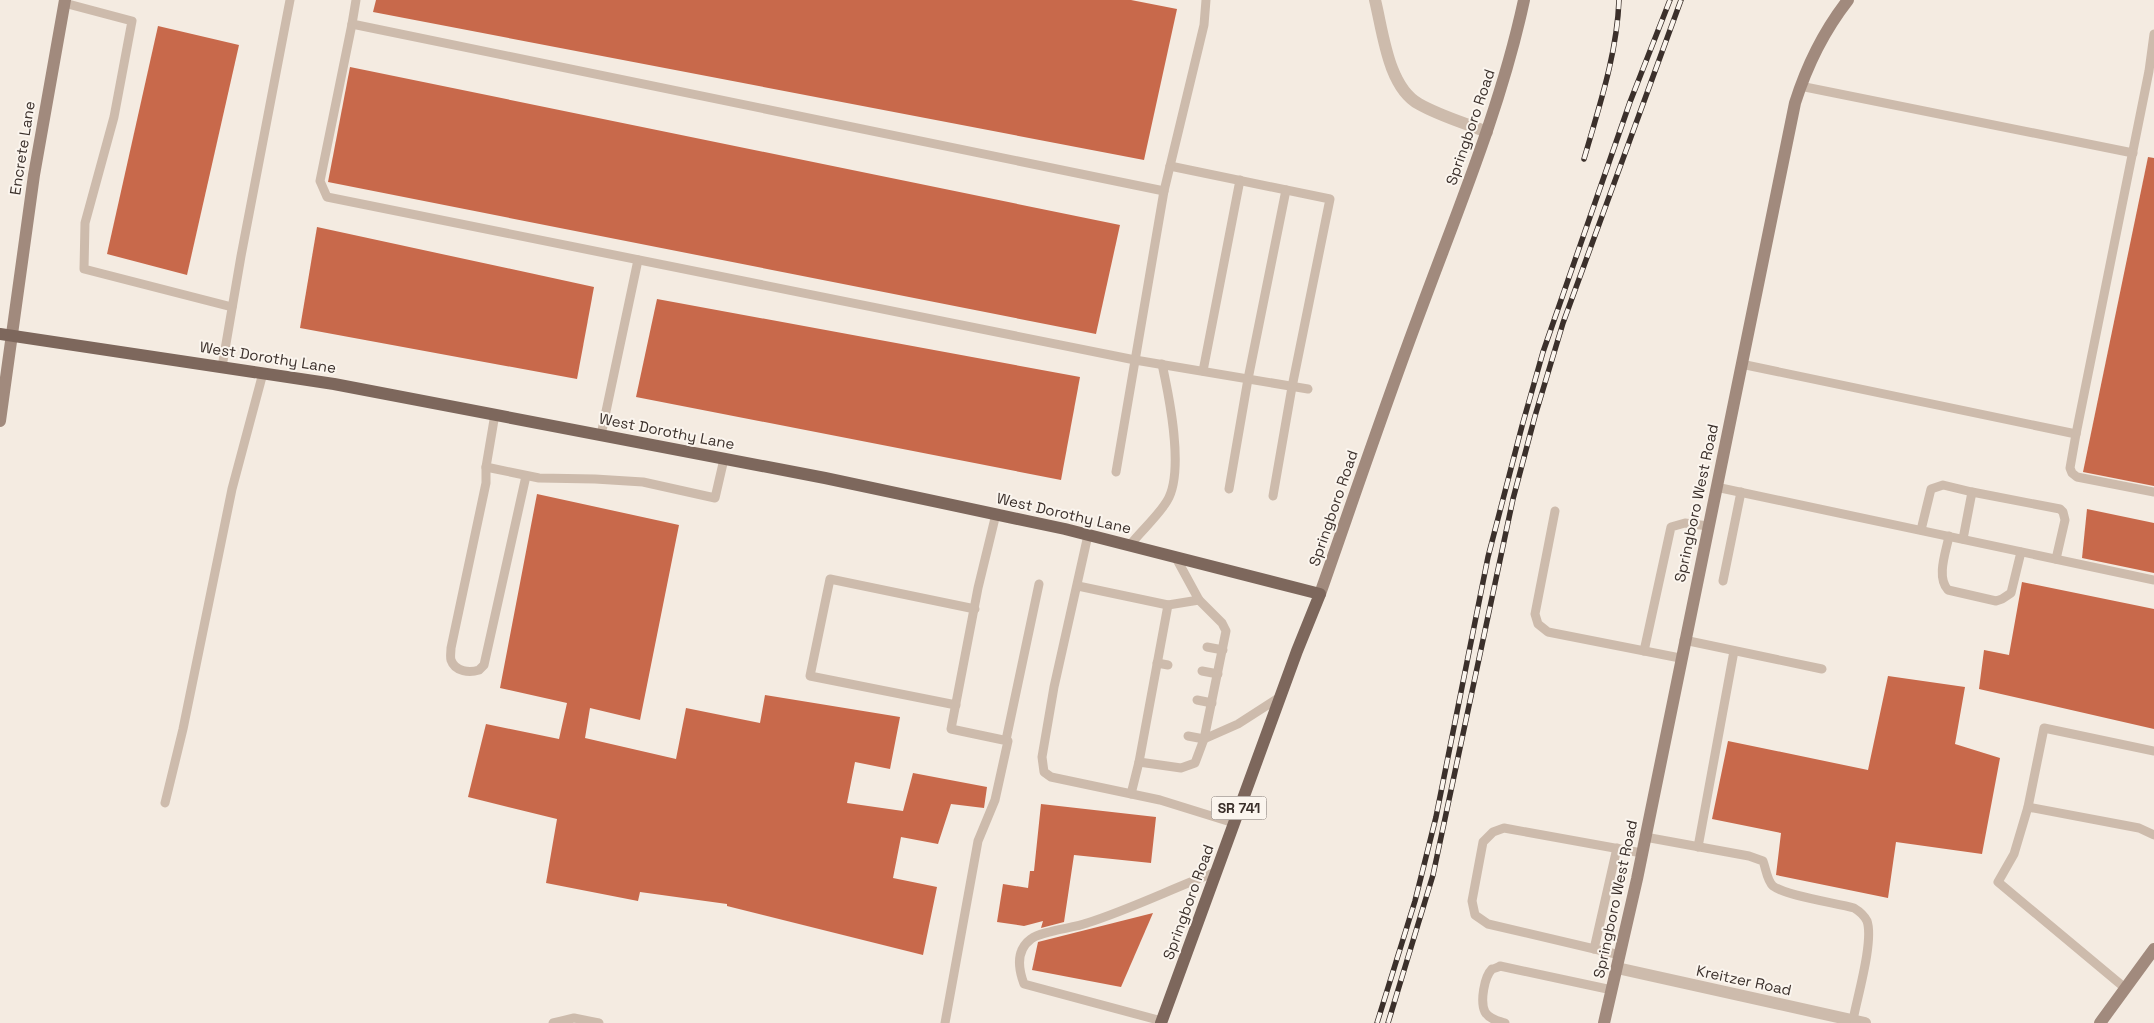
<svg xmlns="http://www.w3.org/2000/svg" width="2154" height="1023" font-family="'Space Grotesk',sans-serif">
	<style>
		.building { fill: #c8694b }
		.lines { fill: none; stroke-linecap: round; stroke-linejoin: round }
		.lane { stroke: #cdbbac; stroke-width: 9 }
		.street { stroke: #cdbbac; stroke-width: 12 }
		.secondary { stroke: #a18a7d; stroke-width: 12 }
		.primary { stroke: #7d675c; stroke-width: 12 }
		.rail-casing { stroke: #3b302b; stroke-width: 5.5 }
		.rail { stroke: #fbf5ee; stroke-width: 4; stroke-dasharray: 11; stroke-linecap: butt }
		.labels { text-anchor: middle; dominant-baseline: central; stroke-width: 4; stroke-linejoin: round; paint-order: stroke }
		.shield { fill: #fbf5ee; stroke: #756b66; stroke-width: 1 }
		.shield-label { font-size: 14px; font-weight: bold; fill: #3b302b }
		.street-label { font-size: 15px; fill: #3b302b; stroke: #fbf5ee }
	</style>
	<rect width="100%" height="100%" fill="#f4ebe1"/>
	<g class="building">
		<polygon points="376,0 1131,0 1177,9 1144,160 373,12"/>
		<polygon points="158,26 239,45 187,275 107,254"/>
		<polygon points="350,67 1120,225 1096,334 328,182"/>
		<polygon points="2148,157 2154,158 2154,486 2083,472"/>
		<polygon points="317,227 594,287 577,379 300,328"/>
		<polygon points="657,299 1080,377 1061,480 636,397"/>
		<polygon points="537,494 679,525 640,720 590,708 585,738 676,759 686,708 760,723 765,695 900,717 890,769 855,762 847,803 903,811 913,773 987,787 984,808 951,804 938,844 901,837 893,878 937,887 923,955 727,906 727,904 640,892 638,901 546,883 557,819 468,797 486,724 559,739 567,703 500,688"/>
		<polygon points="2087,509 2154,523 2154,573 2082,558"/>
		<polygon points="2022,582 2154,609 2154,729 1979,689 1984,650 2009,655"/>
		<polygon points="1888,676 1965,687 1955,744 2000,758 1982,854 1896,842 1888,898 1776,875 1781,833 1712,819 1728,741 1868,770"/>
		<polygon points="1041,804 1156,817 1151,863 1074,855 1064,922 1041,928 1043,921 1024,926 997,922 1003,884 1028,888 1030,871 1034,871"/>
		<polygon points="1153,913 1121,987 1032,970 1038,942"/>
	</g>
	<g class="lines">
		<g class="lane">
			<polyline points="356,0 352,24 1164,191"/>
			<polyline points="64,3 132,21 114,117 85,223 84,269 232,307"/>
			<polyline points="352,24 320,181 327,197 1135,360 1308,389"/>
			<polyline points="1800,86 2133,153"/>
			<polyline points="1170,166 1330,199 1292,387 1273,496"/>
			<polyline points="1741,364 2076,434 2070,468 2072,473 2077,477 2154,492"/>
			<polyline points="222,367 241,256 290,0"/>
			<polyline points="1203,371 1240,180"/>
			<polyline points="495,414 486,467 539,478 595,479 643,482 715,498 724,459"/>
			<polyline points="2076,434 2149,71 2154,34"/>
			<polyline points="601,435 638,260"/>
			<path d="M486 467V483L451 648C451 652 450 657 451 660 455 672 470 673 479 670L484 665 526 476"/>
			<polyline points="1116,472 1164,191 1204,25 1206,0"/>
			<polyline points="1716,487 2154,580"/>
			<polyline points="1229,489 1248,379 1286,190"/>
			<polyline points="1555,511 1535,614 1538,624 1548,632 1680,658"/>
			<polyline points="1921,530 1931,489 1943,485 1972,492"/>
			<polyline points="1088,535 1054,687 1042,757 1044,772 1051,777 1160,800 1234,823"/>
			<path d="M1949 536C1946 552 1936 577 1948 590L1996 601 2002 599 2011 593 2021 552"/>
			<polyline points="1963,539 1972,492 2060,509 2063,512 2065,520 2056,559"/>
			<path d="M1130 545C1142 530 1158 516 1167 501 1185 472 1169 396 1162 364"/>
			<polyline points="1723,581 1741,492"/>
			<polyline points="1078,586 1168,605"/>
			<polyline points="1684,640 1822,669"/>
			<polyline points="1207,647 1223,650"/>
			<polyline points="1644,651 1671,527 1685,523 1708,526"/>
			<polyline points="1157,663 1168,665"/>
			<polyline points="1202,671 1218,674"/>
			<polyline points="1197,700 1212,703"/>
			<polyline points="956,705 810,676 830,579 975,609"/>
			<polyline points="1188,736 1204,739 1238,724 1280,697"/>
			<polyline points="1006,740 1039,584"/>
			<polyline points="1139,762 1181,768 1195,763 1204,739 1226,631 1222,623 1199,600 1175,556"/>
			<polyline points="1131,794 1139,762 1168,605 1199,600"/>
			<polyline points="165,803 183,729 232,489 263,373"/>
			<polyline points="2028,807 2139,828 2154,835"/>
			<path d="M1645 837 1749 856 1763 861C1766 869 1767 881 1773 886 1786 896 1836 903 1854 908 1859 911 1864 915 1867 921 1874 941 1857 998 1853 1020"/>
			<polyline points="1698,847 1734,651"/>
			<polyline points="1594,949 1617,848"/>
			<polyline points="1620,955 1488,924 1475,915 1472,901 1483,842 1493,832 1504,828 1642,853"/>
			<polyline points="2125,988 1998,882 2014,854 2028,807 2044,728 2154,751"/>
			<path d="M1162 1021 1024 984C1018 968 1016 950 1031 939 1041 931 1074 928 1087 923 1131 909 1173 888 1216 872"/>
			<polyline points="553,1023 574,1018 599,1023"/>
			<polyline points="945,1023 978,841 995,800 1008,741 951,729 978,588 996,514"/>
			<path d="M1505 1023C1498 1021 1489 1019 1485 1012 1480 1002 1484 977 1492 969 1493 969 1499 967 1500 966L1612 990"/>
		</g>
		<g class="street">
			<path d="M1375 0C1383 32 1388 87 1419 104 1440 116 1465 123 1487 132"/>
			<polyline points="1617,968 1865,1023"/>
		</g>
		<g class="secondary">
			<polyline points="0,421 34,175 65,0"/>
			<path d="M1320 594C1353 500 1385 405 1420 312 1458 209 1501 107 1524 0"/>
			<path d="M1604 1023 1637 879 1795 103C1807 65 1823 32 1848 0"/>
			<polyline points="2100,1023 2154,949"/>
		</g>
		<polyline class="primary" points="0,334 334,384 825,478 1065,529 1320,594 1297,651 1161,1023"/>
		<defs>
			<g id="rail">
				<path d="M1584 159C1599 107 1617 54 1619 0"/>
				<polyline points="1377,1023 1415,901 1436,817 1488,557 1522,426 1543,352 1630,102 1670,0"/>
				<polyline points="1388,1023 1433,875 1513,499 1535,416 1563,323 1681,0"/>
			</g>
		</defs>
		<use href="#rail" class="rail-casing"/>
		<use href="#rail" class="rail"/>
	</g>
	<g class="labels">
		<rect class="shield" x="1211.5" y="796.5" width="55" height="23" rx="4"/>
		<g class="shield-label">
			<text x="1239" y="808">SR 741</text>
		</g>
		<g class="street-label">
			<text transform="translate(1470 127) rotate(-71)">Springboro Road</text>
			<text transform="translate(22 148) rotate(-81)">Encrete Lane</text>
			<text transform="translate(268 357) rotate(9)">West Dorothy Lane</text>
			<text transform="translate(667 431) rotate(11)">West Dorothy Lane</text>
			<text transform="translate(1696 503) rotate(-78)">Springboro West Road</text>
			<text transform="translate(1333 508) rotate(-71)">Springboro Road</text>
			<text transform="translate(1064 513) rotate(13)">West Dorothy Lane</text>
			<text transform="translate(1615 899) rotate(-78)">Springboro West Road</text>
			<text transform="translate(1188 902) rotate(-70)">Springboro Road</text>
			<text transform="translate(1744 980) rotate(12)">Kreitzer Road</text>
		</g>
	</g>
</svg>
